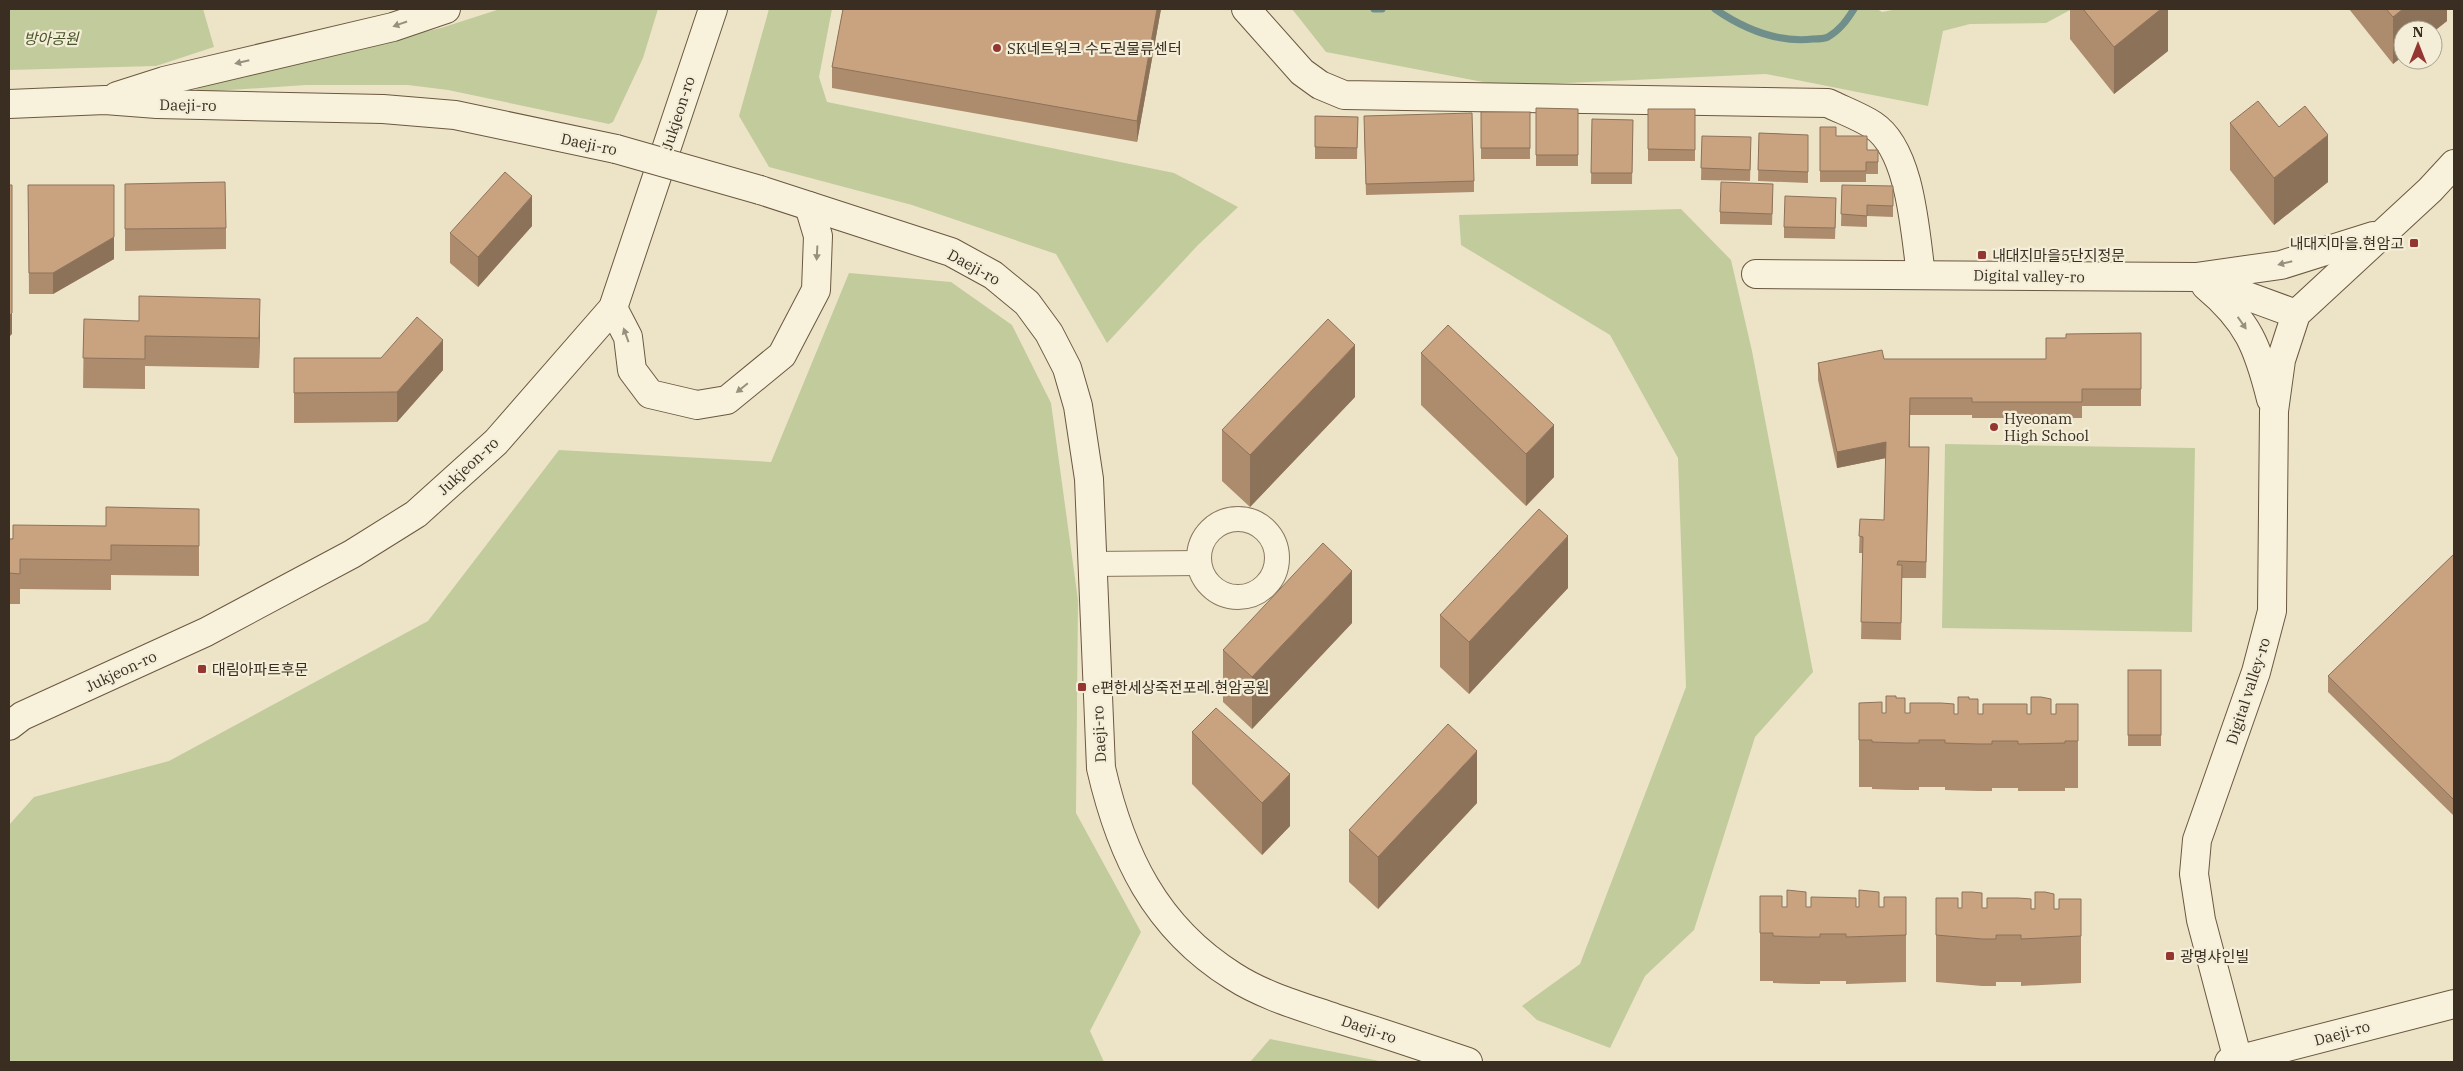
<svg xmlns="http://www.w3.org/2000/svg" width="2463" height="1071" font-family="'IBM Plex Serif','Noto Sans KR',serif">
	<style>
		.green { fill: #c2cb9c }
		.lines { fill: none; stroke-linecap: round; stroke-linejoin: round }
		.stream { stroke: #708f8a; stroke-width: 7 }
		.street-casing { stroke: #88775e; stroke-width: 26 }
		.secondary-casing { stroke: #6a5841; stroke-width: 30 }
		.street { stroke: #f8f1db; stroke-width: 24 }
		.secondary { stroke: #f8f1db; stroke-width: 28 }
		.secondary-bridge-casing { stroke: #6a5841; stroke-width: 30; stroke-linecap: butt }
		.secondary-bridge { stroke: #f8f1db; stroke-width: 28 }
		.wall { fill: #ad8c6e }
		.shaded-wall { fill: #8d725a }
		.building { fill: #c9a380; stroke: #8d725a }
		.oneway { fill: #98907e }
		.poi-dot { fill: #943731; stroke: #f4eed8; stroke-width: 2 }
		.labels { text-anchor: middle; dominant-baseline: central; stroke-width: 4.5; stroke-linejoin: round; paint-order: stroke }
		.park-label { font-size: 15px; font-style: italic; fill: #465528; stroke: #f4eed8 }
		.poi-label { font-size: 15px; fill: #392e21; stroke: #f4eed8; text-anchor: start }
		.street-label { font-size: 15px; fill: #392e21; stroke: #f4eed8 }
	</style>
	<rect width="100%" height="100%" fill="#ede4c8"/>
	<g class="green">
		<polygon points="9,9 203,9 214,47 156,66 9,70"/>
		<polygon points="500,9 658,9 643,58 613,122 609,124 448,90 408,85 306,85 200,92 196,90 200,86 246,77 305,58 441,28"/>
		<polygon points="769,9 832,9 819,77 827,102 1174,173 1238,207 1198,245 1107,343 1056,254 912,205 769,167 739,116"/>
		<polygon points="1292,9 1877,9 1882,12 1898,9 2072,9 2046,23 1970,24 1943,31 1928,106 1766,74 1504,86 1326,52"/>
		<polygon points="1681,209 1731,260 1752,351 1813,672 1755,737 1694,930 1645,976 1610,1048 1537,1020 1522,1006 1580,964 1686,687 1678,458 1610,335 1461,245 1459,215"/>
		<polygon points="849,273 951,282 1012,325 1051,403 1078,600 1076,813 1141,932 1090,1031 1104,1062 9,1062 9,825 34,797 169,761 428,621 559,450 771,462"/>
		<polygon points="1945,444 2195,448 2192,632 1942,628"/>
		<polygon points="1270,1039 1384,1062 1250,1062"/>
	</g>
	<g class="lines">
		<g class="stream">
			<polyline points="1374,9 1382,9"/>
			<path d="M1715 9C1744 29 1777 43 1813 39 1818 39 1824 39 1828 37 1840 30 1847 20 1854 9"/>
		</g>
		<defs>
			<g id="street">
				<circle cx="1238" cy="558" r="39"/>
				<polyline points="1092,564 1199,563"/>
			</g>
			<g id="secondary">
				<path d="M1246 9 1302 72 1320 85 1344 95 1828 103C1842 110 1859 116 1873 125 1911 150 1915 232 1921 275"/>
				<polyline points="117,96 164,81 393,27 446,9"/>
				<polyline points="9,104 105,100 157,104 383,109 455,115 616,149"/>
				<path d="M760 190 951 252 993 275 1027 303 1049 333 1067 368 1078 406 1089 479 1101 768C1121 855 1155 927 1233 976 1264 996 1300 1006 1335 1018 1379 1032 1424 1047 1468 1062"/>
				<polyline points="1756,274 2195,277 2296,314"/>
				<polyline points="2196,277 2281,265 2373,236"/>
				<path d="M2206 286C2248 321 2258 347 2271 399"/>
				<polyline points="613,308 628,337 632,370 650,394 697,405 727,400 782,355 816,290 818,236 809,206"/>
				<polyline points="9,726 22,716 206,632 352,554 416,514 496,442 613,308 713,9"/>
				<polyline points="2238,1060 2201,920 2194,874 2197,840 2256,672 2272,611 2274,411 2281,360 2296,314 2430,190 2454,164"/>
				<polyline points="2229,1062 2454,1004"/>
			</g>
		</defs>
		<use href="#street" class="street-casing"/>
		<use href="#secondary" class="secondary-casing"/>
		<use href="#street" class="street"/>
		<use href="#secondary" class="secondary"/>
		<defs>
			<polyline id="secondary-bridge" points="616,149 760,190"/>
		</defs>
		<use href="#secondary-bridge" class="secondary-bridge-casing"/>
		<use href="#secondary-bridge" class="secondary-bridge"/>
	</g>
	<g class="wall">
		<polygon points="843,9 1161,9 1137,142 832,88 832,67"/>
		<polygon points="2070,9 2168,9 2168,51 2114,94 2070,39"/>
		<polygon points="2349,9 2447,9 2447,21 2433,32 2433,30 2403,30 2403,56 2393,64"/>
		<polygon points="1536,108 1578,109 1578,166 1536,166"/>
		<rect x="1648" y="109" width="47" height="52"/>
		<rect x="1481" y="112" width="49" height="47"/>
		<polygon points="1315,116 1358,117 1357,159 1315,159"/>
		<polygon points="1592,119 1633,120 1632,184 1591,184"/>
		<polygon points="2230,123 2279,127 2328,182 2274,225 2230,170"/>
		<polygon points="1364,127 1474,181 1474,192 1366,195"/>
		<polygon points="1820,127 1836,136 1867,150 1878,150 1878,174 1866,174 1866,182 1820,182"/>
		<polygon points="1759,133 1808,135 1808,183 1758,181"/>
		<polygon points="1702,136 1751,148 1750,181 1701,180"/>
		<polygon points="125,184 226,228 226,249 125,251"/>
		<polygon points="28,185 114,259 53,294 29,294"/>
		<polygon points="1842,185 1893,198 1893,217 1867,216 1867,227 1841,226"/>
		<polygon points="1773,195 1772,225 1720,224 1720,212"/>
		<polygon points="1836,209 1835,239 1784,238 1784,227"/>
		<polygon points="532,226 478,287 450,263 450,233"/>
		<polygon points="84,319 260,329 259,368 145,366 145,389 83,388"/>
		<polygon points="2141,333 2141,406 2082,406 2082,418 1972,418 1972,415 1910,415 1910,447 1929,447 1926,578 1902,578 1901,640 1861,639 1863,553 1859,553 1860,519 1884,520 1886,458 1837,468 1818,380 1818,363 1884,359 2046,359 2066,338"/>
		<polygon points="1421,353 1554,477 1526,506 1421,405"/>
		<polygon points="294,358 443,370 397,422 294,423"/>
		<polygon points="1355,397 1250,507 1222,481 1222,430"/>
		<polygon points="199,509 199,576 111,575 111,590 20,589 20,604 9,604 9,539 106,526"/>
		<polygon points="2454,554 2454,816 2328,692 2328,676"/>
		<polygon points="1568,588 1469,694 1440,667 1440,615"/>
		<polygon points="1352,623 1252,729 1223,702 1223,650"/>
		<rect x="2128" y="670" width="33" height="76"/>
		<polygon points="1896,698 1905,713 1958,714 1969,699 1978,714 2056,714 2078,704 2078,788 2065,788 2065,791 2018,791 2018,788 1992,788 1992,791 1978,791 1945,790 1945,787 1919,787 1919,790 1905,790 1872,789 1872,787 1859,787 1859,703 1882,713 1886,713"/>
		<polygon points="1192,732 1290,826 1262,855 1192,784"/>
		<polygon points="1477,803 1378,909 1349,882 1349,830"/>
		<polygon points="1760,896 1782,907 1884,907 1906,897 1906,982 1846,984 1846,981 1820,981 1820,984 1806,984 1773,983 1773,981 1760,981"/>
		<polygon points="1936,898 1958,908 2054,909 2059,909 2081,899 2081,983 2021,986 2021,982 1996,982 1996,986 1982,986 1936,982"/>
	</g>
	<g class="shaded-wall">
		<polygon points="1157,9 1161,9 1137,142 1137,121"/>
		<polygon points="2161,9 2168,9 2168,51 2114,94 2114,47"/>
		<polygon points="2403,9 2447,9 2447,21 2433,32 2433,30 2403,30 2403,56 2393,64 2393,17"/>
		<polygon points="2328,135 2328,182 2274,225 2274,178"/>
		<polygon points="532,196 532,226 478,287 478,257"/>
		<polygon points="12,206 12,334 9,337 9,316"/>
		<polygon points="114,237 114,259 53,294 53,273"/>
		<polygon points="260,299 260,329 259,368 259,338"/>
		<polygon points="443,340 443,370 397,422 397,392"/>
		<polygon points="1355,345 1355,397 1250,507 1250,455"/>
		<polygon points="1554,425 1554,477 1526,506 1526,454"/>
		<polygon points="1886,442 1886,458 1837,468 1837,452"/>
		<polygon points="1568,536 1568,588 1469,694 1469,642"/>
		<polygon points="1352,571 1352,623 1252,729 1252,677"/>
		<polygon points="1477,751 1477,803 1378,909 1378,857"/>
		<polygon points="1290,774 1290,826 1262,855 1262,803"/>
	</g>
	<g class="building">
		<polygon points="843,9 1157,9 1137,121 832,67"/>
		<polygon points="2083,9 2161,9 2114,47"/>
		<polygon points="2386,9 2403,9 2393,17"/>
		<polygon points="2258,101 2279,127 2305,106 2328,135 2274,178 2230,123"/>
		<polygon points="1536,108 1578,109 1578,155 1536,155"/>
		<polygon points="1648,109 1695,109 1695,150 1648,149"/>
		<rect x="1481" y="112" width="49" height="36"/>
		<polygon points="1472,113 1474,181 1366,184 1364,116"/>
		<polygon points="1315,116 1358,117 1357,148 1315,147"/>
		<polygon points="1592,119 1633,120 1632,173 1591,173"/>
		<polygon points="1820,127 1836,127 1836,136 1867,136 1867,150 1878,150 1878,162 1866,162 1866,171 1820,171"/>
		<polygon points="1759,133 1808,135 1808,172 1758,170"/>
		<polygon points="1702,136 1751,137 1750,170 1701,168"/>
		<polygon points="505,172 532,196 478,257 450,233"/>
		<polygon points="225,182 226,228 125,229 125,184"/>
		<polygon points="1721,182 1773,184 1772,214 1720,212"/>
		<polygon points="9,185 12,185 12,313 9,316"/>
		<polygon points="28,185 114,185 114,237 53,273 29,273"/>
		<polygon points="1842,185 1893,186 1893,206 1867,205 1867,216 1841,214"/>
		<polygon points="1785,196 1836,198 1835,228 1784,227"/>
		<polygon points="139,296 260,299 259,338 145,336 145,359 83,358 84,319 139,321"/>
		<polygon points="417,317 443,340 397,392 294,393 294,358 381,358"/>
		<polygon points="1328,319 1355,345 1250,455 1222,430"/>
		<polygon points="1448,325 1554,425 1526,454 1421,353"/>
		<polygon points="2141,333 2141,389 2082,389 2082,402 1972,402 1972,398 1910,398 1909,447 1929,447 1926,562 1898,561 1897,565 1902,565 1901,623 1861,622 1863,537 1859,536 1860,519 1884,520 1886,442 1837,452 1818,363 1882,350 1884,359 2046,359 2046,338 2066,338 2066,334"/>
		<polygon points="106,507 199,509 199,546 111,545 111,560 20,559 20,574 9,573 9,539 13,539 13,525 106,526"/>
		<polygon points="1539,509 1568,536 1469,642 1440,615"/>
		<polygon points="1323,543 1352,571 1252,677 1223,650"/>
		<polygon points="2454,554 2454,800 2328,676"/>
		<rect x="2128" y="670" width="33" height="65"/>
		<polygon points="1886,696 1896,696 1896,698 1905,698 1905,713 1910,713 1910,703 1941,703 1954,704 1954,714 1958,714 1958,697 1969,697 1969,699 1978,699 1978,714 1983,714 1983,704 2027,704 2027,714 2031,714 2031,697 2041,697 2051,699 2051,714 2056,714 2056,704 2078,704 2078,741 2065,741 2065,743 2018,744 2018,741 1992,741 1992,744 1978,744 1945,743 1945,740 1919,740 1919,743 1905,743 1872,742 1872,740 1859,740 1859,703 1882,702 1882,713 1886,713"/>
		<polygon points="1216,708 1290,774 1262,803 1192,732"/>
		<polygon points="1448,724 1477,751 1378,857 1349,830"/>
		<polygon points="1787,890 1806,892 1806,907 1811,907 1811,897 1856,898 1856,907 1859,907 1859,890 1879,892 1879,907 1884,907 1884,897 1906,897 1906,935 1846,937 1846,934 1820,934 1820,937 1806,937 1773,936 1773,933 1760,933 1760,896 1782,896 1782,907 1787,907"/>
		<polygon points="1962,892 1972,892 1982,893 1982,908 1987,908 1987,898 2018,898 2031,899 2031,909 2035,909 2035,892 2045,892 2054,894 2054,909 2059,909 2059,899 2081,899 2081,936 2021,939 2021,935 1996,935 1996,939 1982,939 1936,935 1936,898 1958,898 1958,908 1962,908"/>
	</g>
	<defs><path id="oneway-solid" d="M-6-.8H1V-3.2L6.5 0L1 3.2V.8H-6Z" transform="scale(1.25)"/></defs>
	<g class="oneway">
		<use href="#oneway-solid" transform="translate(400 24) rotate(161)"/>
		<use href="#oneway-solid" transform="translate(242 62) rotate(167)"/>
		<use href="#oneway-solid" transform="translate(817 253) rotate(93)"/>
		<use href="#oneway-solid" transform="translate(2285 263) rotate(166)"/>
		<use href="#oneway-solid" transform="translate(2242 323) rotate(55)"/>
		<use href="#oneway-solid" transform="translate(626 335) rotate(-110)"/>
		<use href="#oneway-solid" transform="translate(742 388) rotate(141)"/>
	</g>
	<g class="poi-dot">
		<circle cx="997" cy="48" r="5"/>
		<rect x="2409" y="238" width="10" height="10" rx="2.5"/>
		<rect x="1977" y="250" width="10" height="10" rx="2.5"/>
		<circle cx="1994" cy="427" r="5"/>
		<rect x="197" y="664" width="10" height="10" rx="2.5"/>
		<rect x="1077" y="682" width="10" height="10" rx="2.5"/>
		<rect x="2165" y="951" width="10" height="10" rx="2.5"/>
	</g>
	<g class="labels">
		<g class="park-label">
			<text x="51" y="38">방아공원</text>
		</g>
		<g class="poi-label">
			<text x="1007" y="48">SK네트워크 수도권물류센터</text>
			<text x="2404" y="243" text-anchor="end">내대지마을.현암고</text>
			<text x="1992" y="255">내대지마을5단지정문</text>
			<text x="2004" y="418">Hyeonam<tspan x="2004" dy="17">High School</tspan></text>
			<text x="212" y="669">대림아파트후문</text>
			<text x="1092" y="687">e편한세상죽전포레.현암공원</text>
			<text x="2180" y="956">광명샤인빌</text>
		</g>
		<g class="street-label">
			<text transform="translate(188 105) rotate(1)">Daeji-ro</text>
			<text transform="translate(678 113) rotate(-72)">Jukjeon-ro</text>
			<text transform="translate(589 144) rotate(12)">Daeji-ro</text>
			<text transform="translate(974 267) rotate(29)">Daeji-ro</text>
			<text transform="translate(2029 276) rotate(1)">Digital valley-ro</text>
			<text transform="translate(468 466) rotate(-43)">Jukjeon-ro</text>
			<text transform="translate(121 671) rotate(-25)">Jukjeon-ro</text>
			<text transform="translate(2248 691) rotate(-72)">Digital valley-ro</text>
			<text transform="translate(1099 734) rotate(-93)">Daeji-ro</text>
			<text transform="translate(1369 1029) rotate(19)">Daeji-ro</text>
			<text transform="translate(2342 1033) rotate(-15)">Daeji-ro</text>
		</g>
	</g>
	<rect width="2463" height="1071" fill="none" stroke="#392e21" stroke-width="20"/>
	<g transform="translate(2418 45)"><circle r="24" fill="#f4eed8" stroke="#a9a18f"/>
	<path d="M0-4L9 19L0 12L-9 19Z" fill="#943731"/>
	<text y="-8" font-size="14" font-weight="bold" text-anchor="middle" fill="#392e21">N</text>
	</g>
</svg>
